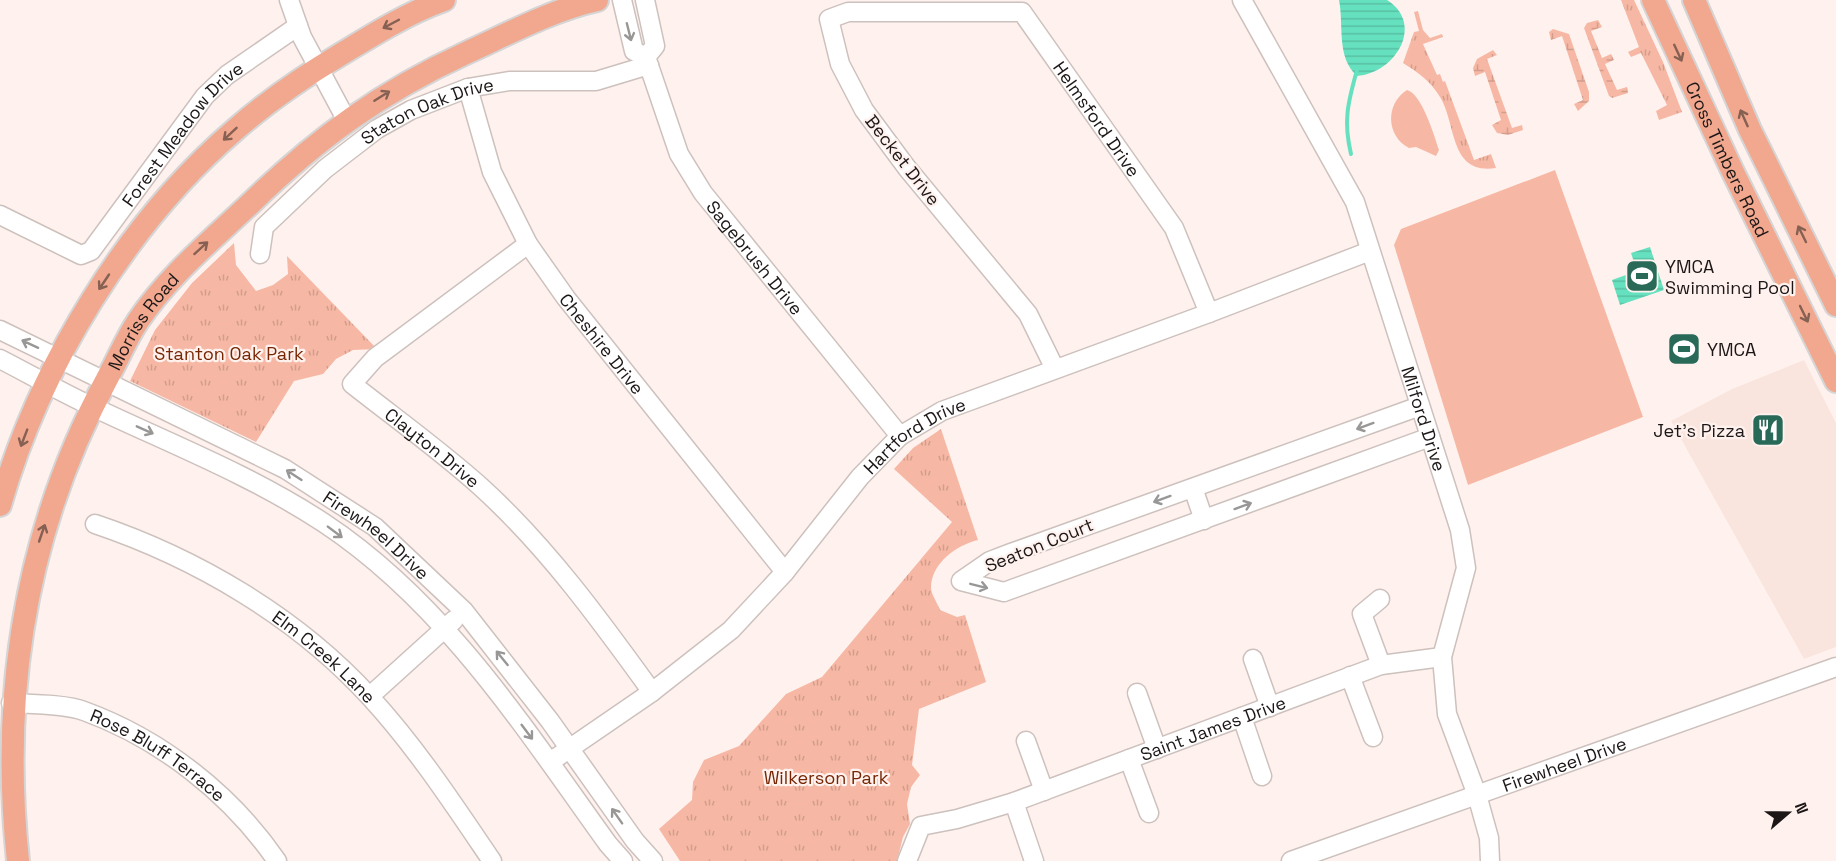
<svg xmlns="http://www.w3.org/2000/svg" width="1836" height="861" font-family="'Space Grotesk',sans-serif">
	<style>
		.built { fill: #f9e5de }
		.grass { fill: url(#grass-tufts) }
		.wetland { fill: url(#wetland-marsh) }
		.garden { fill: #f6b8a4 }
		.water { fill: url(#water-rules) }
		.lines { fill: none; stroke-linecap: round; stroke-linejoin: round }
		.stream { stroke: #66e1bf; stroke-width: 4 }
		.minor-casing { stroke: #cdc1bd; stroke-width: 21 }
		.major-casing { stroke: #d6d5d5; stroke-width: 26 }
		.minor { stroke: #fff; stroke-width: 18 }
		.major { stroke: #f1a88f; stroke-width: 22 }
		.oneway { stroke: #866052 }
		.oneway2 { stroke: #999796 }
		.labels { text-anchor: middle; dominant-baseline: central; stroke-width: 4.5; stroke-linejoin: round; paint-order: stroke }
		.street-label { font-size: 18px; fill: #1c1716; stroke: #fff2ee }
		.poi-label { font-size: 18px; fill: #1c1716; stroke: #fff2ee; text-anchor: start }
		.park-label { font-size: 18px; fill: #772604; stroke: #fff2ee }
	</style>
	<defs>
		<pattern id="grass-tufts" width="24" height="20" patternUnits="userSpaceOnUse" patternTransform="scale(1.5)"><rect width="24" height="20" fill="#f6b8a4"/><path d="M3 7l-1-3M5 7V3M7 7l1-3M15 17l-1-3M17 17v-4M19 17l1-3" fill="none" stroke="#d29d8c"/></pattern>
		<pattern id="wetland-marsh" width="20" height="14" patternUnits="userSpaceOnUse" patternTransform="scale(1.5)"><rect width="20" height="14" fill="#f6b8a4"/><path d="M1 5h8M5 5V1M11 12h8M15 12V8" fill="none" stroke="#d29d8c"/></pattern>
		<pattern id="water-rules" width="6" height="5" patternUnits="userSpaceOnUse" patternTransform="scale(1.5)"><rect width="6" height="5" fill="#66e1bf"/><path d="M0 2.5h6" fill="none" stroke="#58c0a3"/></pattern>
	</defs>
	<rect width="100%" height="100%" fill="#fff2ee"/>
	<polygon class="built" points="1804,360 1836,423 1836,647 1804,659 1671,421 1732,389"/>
	<g class="grass">
		<polygon points="1621,0 1634,0 1663,62 1682,112 1659,120 1656,111 1667,105 1641,53 1631,57 1628,52 1639,47"/>
		<path d="M1418 11 1423 30 1430 38 1442 34 1443 37 1423 44 1437 75 1440 74 1443 82 1445 81 1474 160 1491 154 1496 168C1449 175 1457 125 1440 97 1430 81 1419 73 1403 63L1414 32 1419 31 1414 12Z"/>
		<polygon points="234,243 236,265 256,291 273,285 288,274 287,256 377,349 353,350 336,359 323,374 294,381 256,442 130,381 155,330 192,283"/>
		<path d="M941 429 978 540C957 545 931 563 931 588 931 594 938 604 940 610L957 617 965 615 986 682 919 709 912 765 920 775 911 787 907 804 910 824 903 837 897 861H680L659 829 692 800 693 782 704 760 739 746 786 694 822 677 952 522 894 469 913 448Z"/>
	</g>
	<g class="wetland">
		<polygon points="1598,20 1602,27 1591,31 1602,58 1611,54 1614,60 1605,64 1617,90 1627,87 1628,93 1612,98 1609,96 1584,28 1587,23"/>
		<polygon points="1553,29 1569,34 1589,92 1589,101 1578,111 1574,104 1583,100 1562,36 1551,40 1549,32"/>
		<polygon points="1493,50 1497,55 1487,59 1512,128 1522,125 1523,130 1508,135 1497,133 1492,125 1501,120 1485,72 1475,76 1473,68 1477,59"/>
	</g>
	<g class="garden">
		<path d="M1407 90C1422 94 1434 135 1439 150L1436 156 1416 147 1409 148C1386 136 1385 104 1407 90Z"/>
		<polygon points="1555,170 1643,417 1468,485 1394,245 1401,229"/>
	</g>
	<g class="water">
		<path d="M1339 0H1387C1425 24 1396 73 1357 76 1336 57 1344 25 1339 0Z"/>
		<polygon points="1650,247 1664,290 1620,305 1612,280 1637,271 1631,253"/>
	</g>
	<g class="lines">
		<path class="stream" d="M1351 154C1343 121 1348 102 1357 70"/>
		<defs>
			<g id="minor">
				<polyline points="289,0 302,37 347,121"/>
				<path id="s1" d="M622 0 634 51 646 57 679 154 703 193 900 436"/>
				<polyline points="645,0 655,46 646,57"/>
				<path id="s2" d="M1242 0 1355 202 1460 530 1466 568 1442 657 1447 714 1477 795 1489 838 1490 861"/>
				<path id="s3" d="M468 88 492 172 528 244 566 298 785 572"/>
				<path id="s4" d="M0 215 81 255 91 251 205 96 227 75 298 26"/>
				<path id="s5" d="M528 244 375 358 352 384C395 418 441 451 481 487 547 547 600 620 652 692"/>
				<path id="s6" d="M260 254 264 227 325 169 377 129 411 110 468 88 509 81H596L649 65"/>
				<path id="s7" d="M0 330 285 469 375 527 464 611 550 721 635 841 653 861"/>
				<path d="M0 359C31 375 61 392 93 407 171 444 251 475 324 523 445 603 525 729 608 844L623 861"/>
				<path id="s8" d="M1055 369 1028 314 907 168 864 110 840 64 829 19 848 12H1022L1174 228 1209 313"/>
				<polyline points="1420,406 1011,553 990,561 961,581 1004,592 1430,437"/>
				<polyline points="1193,488 1204,520"/>
				<path id="s9" d="M95 524C196 558 297 617 370 697 416 747 454 805 492 861"/>
				<polyline points="1380,599 1362,614 1381,665"/>
				<polyline points="1253,659 1270,707"/>
				<polyline points="1350,676 1373,737"/>
				<polyline points="1137,693 1157,749"/>
				<polyline points="370,696 454,620"/>
				<path id="s10" d="M11 703C31 704 66 704 84 711 161 739 231 794 277 861"/>
				<polyline points="1242,717 1262,776"/>
				<polyline points="1026,741 1044,791"/>
				<polyline points="1129,759 1149,813"/>
				<path id="s11" d="M550 762 652 692 731 630 785 572 860 477 900 436 942 411 1209 313 1370 251"/>
				<polyline points="1014,802 1034,861"/>
				<path id="s12" d="M907 861 921 826 957 819 1014 802 1381 665 1442 657"/>
				<path id="s13" d="M1291 861 1836 667"/>
			</g>
			<g id="major">
				<path id="s14" d="M1653 0 1732 170 1836 381"/>
				<polyline points="1694,0 1750,130 1836,305"/>
				<path d="M0 505C39 368 127 222 236 129 269 100 306 75 343 53 376 33 408 13 444 0"/>
				<path id="s15" d="M18 861C0 691 26 528 108 377 118 359 126 339 138 321 169 275 212 240 252 202 318 138 381 92 466 53 508 34 552 10 597 0"/>
			</g>
		</defs>
		<use href="#minor" class="minor-casing"/>
		<use href="#major" class="major-casing"/>
		<use href="#minor" class="minor"/>
		<use href="#major" class="major"/>
	</g>
	<defs><path id="oneway-shaft" d="M-6 0H5M1.5-3L5.5 0L1.5 3" fill="none" stroke-width="1.6" stroke-linecap="round" stroke-linejoin="round" transform="scale(1.5)"/></defs>
	<g class="oneway">
		<use href="#oneway-shaft" transform="translate(391 24) rotate(152)"/>
		<use href="#oneway-shaft" transform="translate(1678 53) rotate(65)"/>
		<use href="#oneway-shaft" transform="translate(382 96) rotate(-32)"/>
		<use href="#oneway-shaft" transform="translate(1744 118) rotate(-114)"/>
		<use href="#oneway-shaft" transform="translate(230 134) rotate(137)"/>
		<use href="#oneway-shaft" transform="translate(1802 234) rotate(-116)"/>
		<use href="#oneway-shaft" transform="translate(201 248) rotate(-42)"/>
		<use href="#oneway-shaft" transform="translate(104 282) rotate(124)"/>
		<use href="#oneway-shaft" transform="translate(1804 314) rotate(64)"/>
		<use href="#oneway-shaft" transform="translate(24 438) rotate(111)"/>
		<use href="#oneway-shaft" transform="translate(42 533) rotate(-71)"/>
	</g>
	<g class="oneway2">
		<use href="#oneway-shaft" transform="translate(629 32) rotate(76)"/>
		<use href="#oneway-shaft" transform="translate(30 344) rotate(-155)"/>
		<use href="#oneway-shaft" transform="translate(1365 426) rotate(160)"/>
		<use href="#oneway-shaft" transform="translate(145 430) rotate(24)"/>
		<use href="#oneway-shaft" transform="translate(294 475) rotate(-147)"/>
		<use href="#oneway-shaft" transform="translate(1162 499) rotate(160)"/>
		<use href="#oneway-shaft" transform="translate(1243 506) rotate(-20)"/>
		<use href="#oneway-shaft" transform="translate(335 532) rotate(37)"/>
		<use href="#oneway-shaft" transform="translate(979 586) rotate(14)"/>
		<use href="#oneway-shaft" transform="translate(502 658) rotate(-129)"/>
		<use href="#oneway-shaft" transform="translate(527 732) rotate(53)"/>
		<use href="#oneway-shaft" transform="translate(617 816) rotate(-125)"/>
	</g>
	<defs>
		<symbol id="stadium-square" viewBox="-11 -11 22 22"><rect x="-9" y="-9" width="18" height="18" rx="4" fill="#286958" stroke="#fff2ee"/><path d="M0-5a6.5 5 0 1 0 0 10a6.5 5 0 1 0 0-10ZM-3.5-1.8h7v3.6h-7Z" fill="#fff"/></symbol>
		<symbol id="restaurant-square" viewBox="-11 -11 22 22"><rect x="-9" y="-9" width="18" height="18" rx="4" fill="#286958" stroke="#fff2ee"/><path d="M-5-6h1v4h1v-4h1v4h1v-4h1v5L-1.5 .5V6h-2V.5L-5-1ZM5-6V6H3V1.5H1.5Q1.5-4 5-6Z" fill="#fff"/></symbol>
	</defs>
	<g fill-rule="evenodd">
		<use href="#stadium-square" x="1623" y="257" width="38" height="38"/>
		<use href="#stadium-square" x="1665" y="330" width="38" height="38"/>
		<use href="#restaurant-square" x="1749" y="411" width="38" height="38"/>
	</g>
	<g class="labels">
		<g class="street-label">
			<text stroke="none"><textPath href="#s6" startOffset="231">Staton Oak Drive</textPath></text>
			<text stroke="none"><textPath href="#s8" startOffset="746">Helmsford Drive</textPath></text>
			<text stroke="none"><textPath href="#s4" startOffset="250">Forest Meadow Drive</textPath></text>
			<text stroke="none"><textPath href="#s14" startOffset="176">Cross Timbers Road</textPath></text>
			<text transform="translate(903 160) rotate(52)">Becket Drive</text>
			<text stroke="none"><textPath href="#s1" startOffset="297">Sagebrush Drive</textPath></text>
			<text stroke="none"><textPath href="#s15" startOffset="566">Morriss Road</textPath></text>
			<text stroke="none"><textPath href="#s3" startOffset="292">Cheshire Drive</textPath></text>
			<text stroke="none"><textPath href="#s2" startOffset="459">Milford Drive</textPath></text>
			<text stroke="none"><textPath href="#s11" startOffset="494">Hartford Drive</textPath></text>
			<text stroke="none"><textPath href="#s5" startOffset="328">Clayton Drive</textPath></text>
			<text stroke="none"><textPath href="#s7" startOffset="430">Firewheel Drive</textPath></text>
			<text transform="translate(1039 545) rotate(-22)">Seaton Court</text>
			<text stroke="none"><textPath href="#s9" startOffset="267">Elm Creek Lane</textPath></text>
			<text stroke="none"><textPath href="#s12" startOffset="346">Saint James Drive</textPath></text>
			<text stroke="none"><textPath href="#s10" startOffset="160">Rose Bluff Terrace</textPath></text>
			<text stroke="none"><textPath href="#s13" startOffset="290">Firewheel Drive</textPath></text>
		</g>
		<g class="poi-label">
			<text x="1665" y="266">YMCA<tspan x="1665" dy="21">Swimming Pool</tspan></text>
			<text x="1707" y="349">YMCA</text>
			<text x="1745" y="430" text-anchor="end">Jet's Pizza</text>
		</g>
		<g class="park-label">
			<text x="229" y="353">Stanton Oak Park</text>
			<text x="826" y="777">Wilkerson Park</text>
		</g>
	</g>
	<g transform="translate(1788 813) rotate(70)" stroke="#fff2ee" stroke-width="4.5" paint-order="stroke">
	<path d="M0-4.5L10 22L0 15L-10 22Z" fill="#1c1716"/>
	<text y="-9" font-size="16" font-weight="bold" text-anchor="middle" fill="#1c1716">N</text>
	</g>
</svg>
